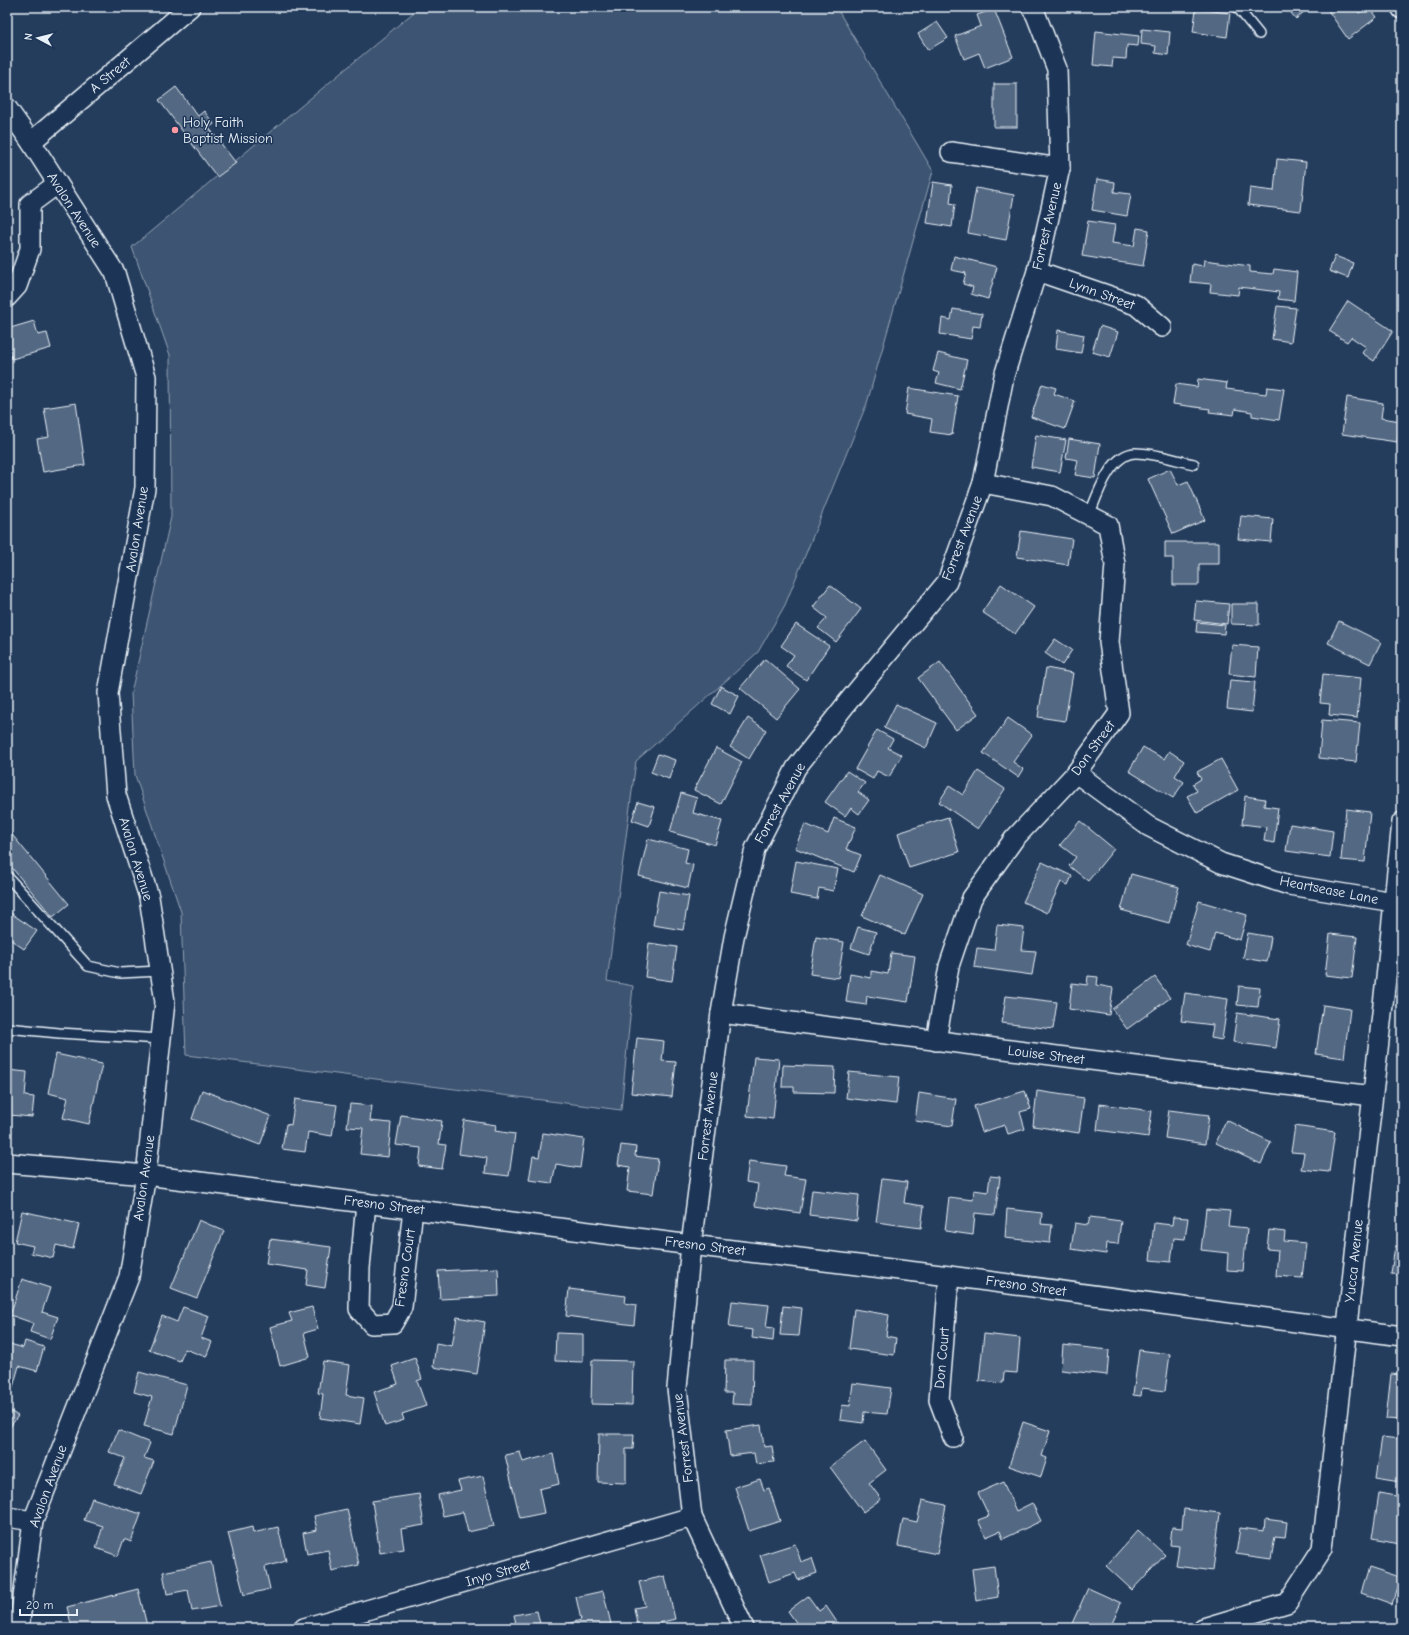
<svg xmlns="http://www.w3.org/2000/svg" width="1409" height="1635" font-family="'Comic Neue',sans-serif">
	<style>
		.green { fill: #3e5472; stroke: #93a2b5 }
		.building { fill: #536782; stroke: #e8f1f8 }
		.lines { fill: none; stroke-linecap: round; stroke-linejoin: round }
		.service-casing { stroke: #e8f1f8; stroke-width: 12 }
		.minor-casing { stroke: #e8f1f8; stroke-width: 22 }
		.service { stroke: #1d3557; stroke-width: 9 }
		.minor { stroke: #1d3557; stroke-width: 19 }
		.poi-dot { fill: #ff9aa2; stroke: #1d3557; stroke-width: 1.5 }
		.labels { text-anchor: middle; dominant-baseline: central; stroke-width: 3; stroke-linejoin: round; paint-order: stroke }
		.street-label { font-size: 14px; fill: #e8f1f8; stroke: #1d3557 }
		.poi-label { font-size: 14px; fill: #e8f1f8; stroke: #1d3557; text-anchor: start }
	</style>
	<rect width="100%" height="100%" fill="#253d5d"/>
	<filter id="ink" filterUnits="userSpaceOnUse"><feTurbulence type="fractalNoise" baseFrequency=".025" numOctaves="2"/><feDisplacementMap in="SourceGraphic" scale="8" xChannelSelector="R" yChannelSelector="G"/><feConvolveMatrix kernelMatrix="1 2 1 2 8 2 1 2 1" color-interpolation-filters="sRGB"/></filter>
	<g filter="url(#ink)">
		<polygon class="green" points="420,7 836,7 933,171 867,403 785,605 758,652 636,761 607,981 633,986 621,1110 186,1055 181,912 135,775 131,693 171,517 170,355 132,247"/>
		<g class="building">
			<polygon points="1286,7 1305,7 1307,9 1296,19"/>
			<polygon points="1329,7 1354,7 1359,13 1369,7 1377,17 1348,39 1327,9"/>
			<polygon points="994,9 1013,57 985,68 979,53 964,59 955,36 981,26 977,15"/>
			<polygon points="1196,9 1230,13 1227,37 1193,32"/>
			<polygon points="937,22 948,38 928,50 918,34"/>
			<polygon points="1142,29 1170,32 1168,55 1155,53 1156,46 1141,44"/>
			<polygon points="1096,31 1139,36 1138,46 1127,45 1126,59 1113,58 1112,67 1093,65"/>
			<rect x="994" y="84" width="23" height="43"/>
			<polygon points="176,87 198,116 204,111 214,124 209,128 236,163 217,177 159,100"/>
			<polygon points="1277,159 1306,162 1301,211 1248,205 1250,188 1274,191"/>
			<polygon points="1097,179 1115,182 1114,192 1131,194 1127,216 1092,210"/>
			<polygon points="933,182 952,185 950,203 955,204 952,227 927,223"/>
			<polygon points="976,188 1014,195 1006,240 968,233"/>
			<polygon points="1088,221 1115,225 1112,243 1134,246 1137,228 1149,230 1143,266 1082,256"/>
			<polygon points="954,256 997,267 988,299 971,294 973,287 963,284 966,273 951,270"/>
			<polygon points="1335,256 1353,263 1348,278 1329,271"/>
			<polygon points="1204,260 1250,266 1250,272 1273,274 1274,269 1297,272 1294,301 1278,299 1279,292 1239,287 1238,295 1210,292 1211,284 1190,282 1192,264 1203,266"/>
			<polygon points="1348,301 1393,331 1374,361 1362,353 1366,347 1351,337 1347,342 1329,331"/>
			<polygon points="1277,306 1296,308 1291,342 1272,339"/>
			<polygon points="953,309 982,314 980,327 973,326 971,339 940,334 942,318 951,320"/>
			<polygon points="34,321 38,335 47,333 51,348 12,359 7,340 7,329"/>
			<polygon points="1100,326 1118,332 1110,357 1092,352"/>
			<polygon points="1058,330 1084,335 1081,353 1056,349"/>
			<polygon points="938,353 967,360 960,389 936,383 939,373 933,371"/>
			<polygon points="1198,379 1227,383 1226,389 1266,394 1267,387 1284,389 1279,420 1252,416 1252,412 1235,409 1234,415 1209,412 1210,409 1173,404 1176,384 1197,387"/>
			<polygon points="1042,384 1056,388 1054,394 1075,401 1065,429 1031,417"/>
			<polygon points="909,388 958,396 952,435 930,432 932,419 905,414"/>
			<polygon points="1347,397 1383,403 1381,418 1401,421 1397,442 1342,434"/>
			<polygon points="76,403 85,465 43,472 37,439 49,437 44,408"/>
			<polygon points="1036,435 1066,440 1060,472 1031,467"/>
			<polygon points="1069,439 1100,444 1095,478 1075,475 1078,460 1066,458"/>
			<polygon points="1170,469 1178,485 1188,481 1205,520 1173,534 1148,479"/>
			<polygon points="1241,516 1273,519 1271,542 1238,539"/>
			<polygon points="1021,531 1072,539 1068,565 1017,557"/>
			<polygon points="1165,542 1219,542 1219,564 1199,564 1199,585 1173,585 1173,558 1165,558"/>
			<polygon points="1001,584 1034,607 1015,634 982,612"/>
			<polygon points="830,585 861,609 836,642 818,628 827,618 813,607"/>
			<polygon points="1196,601 1229,604 1227,624 1194,620"/>
			<polygon points="1231,604 1259,604 1259,625 1231,624"/>
			<polygon points="1339,621 1381,642 1370,664 1328,643"/>
			<polygon points="1197,622 1225,625 1224,634 1196,632"/>
			<polygon points="796,624 829,646 806,680 786,666 794,655 781,646"/>
			<polygon points="1055,639 1072,650 1062,665 1045,653"/>
			<polygon points="1232,645 1258,647 1256,677 1229,674"/>
			<polygon points="765,659 800,689 776,718 740,688"/>
			<polygon points="940,662 978,714 956,730 918,678"/>
			<polygon points="1046,668 1073,673 1065,721 1038,717"/>
			<polygon points="1323,674 1361,678 1357,718 1329,715 1330,704 1320,703"/>
			<polygon points="1230,680 1255,682 1252,712 1227,709"/>
			<polygon points="721,686 739,696 730,714 712,704"/>
			<polygon points="896,704 937,723 926,748 884,728"/>
			<polygon points="748,718 766,730 749,759 730,747"/>
			<polygon points="1008,718 1032,735 1013,762 1023,769 1018,777 983,753"/>
			<polygon points="1322,720 1360,723 1356,762 1319,758"/>
			<polygon points="877,730 893,739 888,748 902,755 889,777 877,771 873,779 855,769"/>
			<polygon points="1143,747 1164,759 1169,751 1184,761 1175,776 1184,782 1173,798 1129,771"/>
			<polygon points="716,748 742,762 721,804 694,790"/>
			<polygon points="658,754 675,760 669,779 651,772"/>
			<polygon points="1221,759 1238,790 1197,813 1187,796 1197,791 1193,784 1201,779 1197,772"/>
			<polygon points="847,771 865,783 858,792 869,800 859,814 851,808 845,816 825,802"/>
			<polygon points="978,771 1005,789 978,829 939,802 949,786 963,795"/>
			<polygon points="681,793 697,798 693,813 722,821 715,845 670,832"/>
			<polygon points="1245,796 1265,799 1264,806 1278,808 1274,843 1264,841 1266,827 1242,824"/>
			<polygon points="638,802 655,807 649,826 632,820"/>
			<polygon points="1346,809 1370,812 1365,862 1341,860"/>
			<polygon points="948,817 959,852 909,868 898,833"/>
			<polygon points="834,818 856,827 846,849 861,855 854,872 795,848 805,824 828,834"/>
			<polygon points="1080,821 1114,849 1088,881 1069,866 1076,857 1060,845"/>
			<polygon points="1290,824 1333,831 1330,857 1286,851"/>
			<polygon points="9,831 69,904 53,917 7,862 7,832"/>
			<polygon points="648,839 688,849 685,863 693,865 688,888 639,876"/>
			<polygon points="796,861 838,869 833,891 819,888 817,899 790,894"/>
			<polygon points="1042,862 1072,876 1068,885 1061,882 1047,913 1023,902"/>
			<polygon points="1131,874 1179,887 1169,923 1121,910"/>
			<polygon points="880,875 923,894 905,935 862,916"/>
			<polygon points="659,891 689,896 683,930 653,925"/>
			<polygon points="1199,901 1247,915 1240,940 1215,933 1210,952 1186,945"/>
			<polygon points="9,912 37,931 24,949 7,937 7,914"/>
			<polygon points="997,925 1024,928 1021,950 1036,951 1032,975 974,967 977,948 994,950"/>
			<polygon points="858,927 876,932 869,954 851,948"/>
			<polygon points="1248,933 1271,937 1267,962 1243,958"/>
			<polygon points="1330,934 1357,937 1352,978 1325,975"/>
			<polygon points="816,937 844,942 838,978 810,974"/>
			<polygon points="649,943 677,947 672,981 645,977"/>
			<polygon points="891,953 915,956 908,1002 867,996 866,1005 846,1002 850,974 871,978 871,971 888,974"/>
			<polygon points="1088,976 1098,977 1097,985 1113,988 1109,1015 1069,1009 1072,983 1087,985"/>
			<polygon points="1155,977 1170,998 1127,1029 1112,1009"/>
			<polygon points="1239,986 1260,988 1258,1007 1237,1005"/>
			<polygon points="1185,993 1228,999 1222,1040 1211,1038 1213,1025 1181,1021"/>
			<polygon points="1006,996 1057,1002 1053,1029 1002,1023"/>
			<polygon points="1323,1005 1350,1009 1344,1058 1316,1054"/>
			<polygon points="1237,1013 1280,1019 1276,1048 1233,1042"/>
			<polygon points="637,1038 664,1041 662,1061 676,1062 672,1097 631,1093"/>
			<polygon points="56,1054 102,1064 89,1124 63,1118 68,1098 48,1093"/>
			<polygon points="754,1057 779,1059 773,1119 747,1116"/>
			<polygon points="783,1065 835,1067 834,1093 794,1092 794,1087 782,1087"/>
			<polygon points="7,1070 27,1072 25,1096 34,1097 32,1117 9,1115 11,1099 7,1099"/>
			<polygon points="849,1072 899,1077 896,1104 846,1098"/>
			<polygon points="202,1090 271,1116 260,1145 192,1119"/>
			<polygon points="1025,1091 1031,1109 1020,1112 1025,1129 1008,1134 1005,1125 982,1132 974,1106"/>
			<polygon points="1037,1091 1084,1098 1079,1133 1033,1126"/>
			<polygon points="919,1093 956,1099 952,1126 915,1121"/>
			<polygon points="295,1099 337,1105 332,1136 308,1132 305,1152 282,1149 286,1124 291,1125"/>
			<polygon points="350,1104 372,1106 370,1121 391,1123 388,1157 360,1154 363,1128 347,1127"/>
			<polygon points="1100,1104 1152,1111 1148,1137 1097,1130"/>
			<polygon points="1169,1110 1209,1115 1205,1144 1165,1138"/>
			<polygon points="401,1115 442,1121 439,1144 446,1145 442,1169 419,1166 421,1148 396,1145"/>
			<polygon points="464,1120 496,1125 495,1131 515,1134 509,1176 485,1173 487,1158 459,1154"/>
			<polygon points="1226,1120 1271,1142 1261,1164 1216,1143"/>
			<polygon points="1295,1126 1335,1132 1329,1172 1301,1169 1304,1153 1291,1152"/>
			<polygon points="543,1133 584,1139 580,1168 556,1164 552,1183 529,1180 533,1156 539,1157"/>
			<polygon points="621,1145 636,1147 635,1156 658,1159 653,1194 627,1191 630,1167 618,1165"/>
			<polygon points="749,1161 786,1166 784,1176 806,1179 800,1213 755,1206 758,1184 746,1182"/>
			<polygon points="990,1176 1000,1177 995,1215 975,1213 973,1235 945,1231 949,1197 973,1200 974,1190 988,1192"/>
			<polygon points="882,1179 907,1182 904,1203 924,1206 921,1228 876,1222"/>
			<polygon points="812,1190 859,1195 857,1221 809,1215"/>
			<polygon points="1007,1209 1042,1213 1041,1224 1052,1225 1050,1243 1005,1238"/>
			<polygon points="1206,1209 1230,1211 1228,1226 1247,1228 1243,1271 1227,1270 1228,1253 1201,1250"/>
			<polygon points="22,1211 79,1224 73,1249 56,1245 53,1258 31,1253 33,1246 15,1242"/>
			<polygon points="1090,1217 1121,1221 1118,1244 1107,1243 1106,1254 1071,1249 1075,1223 1088,1225"/>
			<polygon points="1173,1217 1188,1218 1185,1239 1174,1238 1171,1262 1150,1260 1154,1223 1172,1225"/>
			<polygon points="199,1220 224,1231 197,1298 171,1288"/>
			<polygon points="1269,1230 1285,1232 1284,1241 1306,1243 1302,1278 1276,1276 1278,1250 1267,1249"/>
			<polygon points="270,1239 331,1247 325,1288 306,1285 308,1270 266,1264"/>
			<polygon points="1395,1246 1402,1247 1402,1275 1391,1274"/>
			<polygon points="498,1268 499,1296 440,1299 438,1271"/>
			<polygon points="22,1279 50,1288 42,1312 58,1317 50,1339 30,1332 33,1323 10,1315"/>
			<polygon points="569,1289 626,1296 625,1303 636,1305 634,1325 566,1316"/>
			<polygon points="732,1301 769,1305 766,1327 774,1328 773,1341 752,1338 753,1330 729,1327"/>
			<polygon points="783,1306 802,1308 799,1336 780,1335"/>
			<polygon points="183,1307 209,1316 201,1338 212,1342 206,1357 185,1349 180,1361 149,1350 162,1316 177,1322"/>
			<polygon points="312,1307 318,1329 304,1333 310,1357 280,1366 270,1327 292,1321 289,1313"/>
			<polygon points="854,1309 889,1315 886,1336 896,1338 894,1355 849,1349"/>
			<polygon points="457,1317 485,1322 477,1374 433,1367 436,1343 452,1346"/>
			<polygon points="556,1333 583,1334 583,1362 555,1361"/>
			<polygon points="984,1334 1020,1338 1017,1373 1004,1372 1003,1383 979,1381"/>
			<polygon points="25,1341 44,1347 37,1371 19,1366 13,1387 7,1385 7,1343 23,1348"/>
			<polygon points="1063,1345 1109,1350 1107,1375 1061,1370"/>
			<polygon points="1139,1350 1170,1354 1165,1391 1142,1388 1141,1396 1133,1395"/>
			<polygon points="415,1358 422,1379 417,1381 426,1406 402,1414 404,1420 385,1426 374,1392 398,1384 392,1366"/>
			<polygon points="592,1360 633,1361 632,1405 591,1404"/>
			<polygon points="725,1360 753,1360 752,1405 732,1404 733,1393 724,1393"/>
			<polygon points="323,1361 350,1365 346,1395 364,1398 360,1424 320,1418 323,1394 318,1393"/>
			<polygon points="139,1372 187,1385 174,1434 144,1426 152,1397 134,1392"/>
			<polygon points="1391,1374 1402,1375 1402,1420 1386,1419"/>
			<polygon points="853,1383 891,1388 887,1414 864,1412 863,1423 840,1420 842,1405 850,1406"/>
			<polygon points="7,1409 18,1416 7,1431"/>
			<polygon points="1023,1422 1050,1431 1042,1456 1047,1458 1041,1477 1009,1466"/>
			<polygon points="761,1425 764,1447 772,1446 774,1462 756,1464 754,1453 730,1456 726,1430"/>
			<polygon points="118,1430 150,1443 144,1458 154,1461 141,1494 114,1484 125,1458 109,1452"/>
			<polygon points="599,1434 634,1434 633,1449 626,1449 626,1483 598,1482"/>
			<polygon points="1382,1437 1399,1439 1398,1445 1402,1446 1401,1482 1376,1478"/>
			<polygon points="865,1441 886,1470 869,1483 881,1499 863,1512 830,1467"/>
			<polygon points="520,1452 523,1462 553,1454 559,1484 539,1489 544,1513 520,1518 505,1455"/>
			<polygon points="483,1476 494,1526 468,1532 463,1512 443,1516 438,1495 461,1490 458,1481"/>
			<polygon points="760,1479 764,1490 769,1488 780,1521 749,1531 735,1487"/>
			<polygon points="1003,1482 1016,1511 1032,1503 1041,1521 1003,1539 1000,1531 986,1537 978,1520 989,1516 978,1493"/>
			<polygon points="1379,1493 1402,1497 1402,1530 1400,1544 1372,1539"/>
			<polygon points="419,1494 424,1525 401,1529 404,1549 380,1553 372,1501"/>
			<polygon points="92,1498 141,1514 131,1542 124,1539 118,1556 96,1548 103,1526 84,1520"/>
			<polygon points="922,1500 946,1505 937,1554 898,1546 903,1519 917,1522"/>
			<polygon points="347,1509 359,1565 332,1571 328,1550 307,1554 303,1533 317,1530 314,1516"/>
			<polygon points="1184,1509 1220,1513 1213,1571 1176,1566 1179,1546 1170,1545 1172,1527 1182,1528"/>
			<polygon points="1265,1519 1287,1522 1285,1538 1275,1537 1271,1559 1236,1554 1240,1528 1264,1531"/>
			<polygon points="252,1527 253,1533 278,1527 286,1561 265,1567 270,1589 244,1595 228,1533"/>
			<polygon points="1138,1530 1165,1555 1132,1590 1106,1566"/>
			<polygon points="795,1544 801,1562 812,1558 817,1573 798,1580 795,1573 769,1582 760,1555"/>
			<polygon points="211,1562 220,1606 192,1611 188,1590 167,1594 163,1572"/>
			<polygon points="994,1566 998,1597 976,1601 972,1569"/>
			<polygon points="1369,1568 1400,1578 1392,1604 1361,1593"/>
			<polygon points="665,1576 675,1619 638,1628 634,1608 645,1606 639,1582"/>
			<polygon points="1088,1588 1121,1603 1110,1628 1070,1628"/>
			<polygon points="138,1589 147,1626 139,1628 72,1628 67,1607"/>
			<polygon points="603,1591 612,1628 564,1628 563,1625 581,1620 576,1597"/>
			<polygon points="808,1596 819,1611 826,1606 841,1628 800,1628 788,1611"/>
			<polygon points="537,1611 541,1628 517,1628 514,1615"/>
		</g>
		<g class="lines">
			<defs>
				<g id="service">
					<polyline points="1237,7 1259,34"/>
					<path d="M1089 516C1097 496 1110 453 1136 453 1155 453 1175 460 1194 464"/>
					<polyline points="7,876 88,966 120,973 160,971"/>
					<polyline points="7,1028 59,1033 161,1039"/>
				</g>
				<g id="minor">
					<polyline points="1401,7 1402,9"/>
					<polyline points="7,108 31,142 115,273 146,377 145,488 108,693 116,795 149,897 165,1002 146,1175 129,1277 33,1521 19,1628"/>
					<polyline points="31,142 190,7"/>
					<polyline points="951,152 1060,168"/>
					<polyline points="1037,271 1136,305 1162,327"/>
					<polyline points="7,297 17,286 30,249 30,204 57,184"/>
					<polyline points="1076,773 1148,826 1221,863 1289,885 1394,902"/>
					<polyline points="721,1013 1372,1096"/>
					<polyline points="936,1041 949,966 972,898 1014,839 1076,773 1119,713 1109,642 1115,564 1108,525 1052,496 983,483"/>
					<polyline points="7,1163 146,1175 691,1245 949,1276 1402,1336"/>
					<polyline points="366,1203 360,1268 359,1309 372,1324 393,1323 402,1307 413,1209"/>
					<polyline points="949,1276 939,1400 953,1437"/>
					<polyline points="7,1517 33,1521"/>
					<polyline points="304,1628 692,1517"/>
					<polyline points="744,1628 692,1517 677,1388 691,1245 721,1013 734,937 755,849 796,768 847,703 947,582 983,483 1004,376 1037,271 1060,168 1057,69 1036,15 1031,7"/>
					<polyline points="1203,1628 1287,1603 1322,1549 1388,960 1402,822"/>
				</g>
			</defs>
			<use href="#service" class="service-casing"/>
			<use href="#minor" class="minor-casing"/>
			<use href="#service" class="service"/>
			<use href="#minor" class="minor"/>
		</g>
	</g>
	<circle class="poi-dot" cx="175" cy="130" r="4"/>
	<g class="labels">
		<g class="street-label">
			<text transform="translate(110 75) rotate(-40)">A Street</text>
			<text transform="translate(74 210) rotate(57)">Avalon Avenue</text>
			<text transform="translate(1047 226) rotate(-77)">Forrest Avenue</text>
			<text transform="translate(1102 294) rotate(20)">Lynn Street</text>
			<text transform="translate(137 529) rotate(-81)">Avalon Avenue</text>
			<text transform="translate(962 538) rotate(-69)">Forrest Avenue</text>
			<text transform="translate(1093 748) rotate(-54)">Don Street</text>
			<text transform="translate(780 803) rotate(-61)">Forrest Avenue</text>
			<text transform="translate(136 859) rotate(73)">Avalon Avenue</text>
			<text transform="translate(1329 890) rotate(11)">Heartsease Lane</text>
			<text transform="translate(1046 1055) rotate(7)">Louise Street</text>
			<text transform="translate(708 1116) rotate(-83)">Forrest Avenue</text>
			<text transform="translate(144 1178) rotate(-82)">Avalon Avenue</text>
			<text transform="translate(384 1205) rotate(7)">Fresno Street</text>
			<text transform="translate(705 1246) rotate(7)">Fresno Street</text>
			<text transform="translate(1354 1261) rotate(-84)">Yucca Avenue</text>
			<text transform="translate(405 1268) rotate(-82)">Fresno Court</text>
			<text transform="translate(1026 1286) rotate(8)">Fresno Street</text>
			<text transform="translate(942 1358) rotate(-85)">Don Court</text>
			<text transform="translate(683 1438) rotate(-97)">Forrest Avenue</text>
			<text transform="translate(48 1486) rotate(-70)">Avalon Avenue</text>
			<text transform="translate(498 1573) rotate(-16)">Inyo Street</text>
		</g>
		<g class="poi-label">
			<text x="183" y="122">Holy Faith<tspan x="183" dy="16">Baptist Mission</tspan></text>
		</g>
	</g>
	<rect width="1409" height="1635" fill="none" stroke="#1d3557" stroke-width="24"/>
	<rect x="12" y="12" width="1385" height="1611" fill="none" stroke="#e8f1f8" stroke-width="1.5" filter="url(#ink)"/>
	<g transform="translate(38 38) rotate(277)" stroke="#1d3557" stroke-width="3" paint-order="stroke">
	<path d="M0-3L7 15L0 10L-7 15Z" fill="#e8f1f8"/>
	<text y="-6" font-size="11" font-weight="bold" text-anchor="middle" fill="#e8f1f8">N</text>
	</g>
	<path d="M20 1609v6h57v-6" fill="none" stroke="#e8f1f8" stroke-width="2"/>
	<text x="26" y="1609" font-size="12" fill="#e8f1f8" stroke="#1d3557" stroke-width="3" paint-order="stroke">20 m</text>
</svg>
